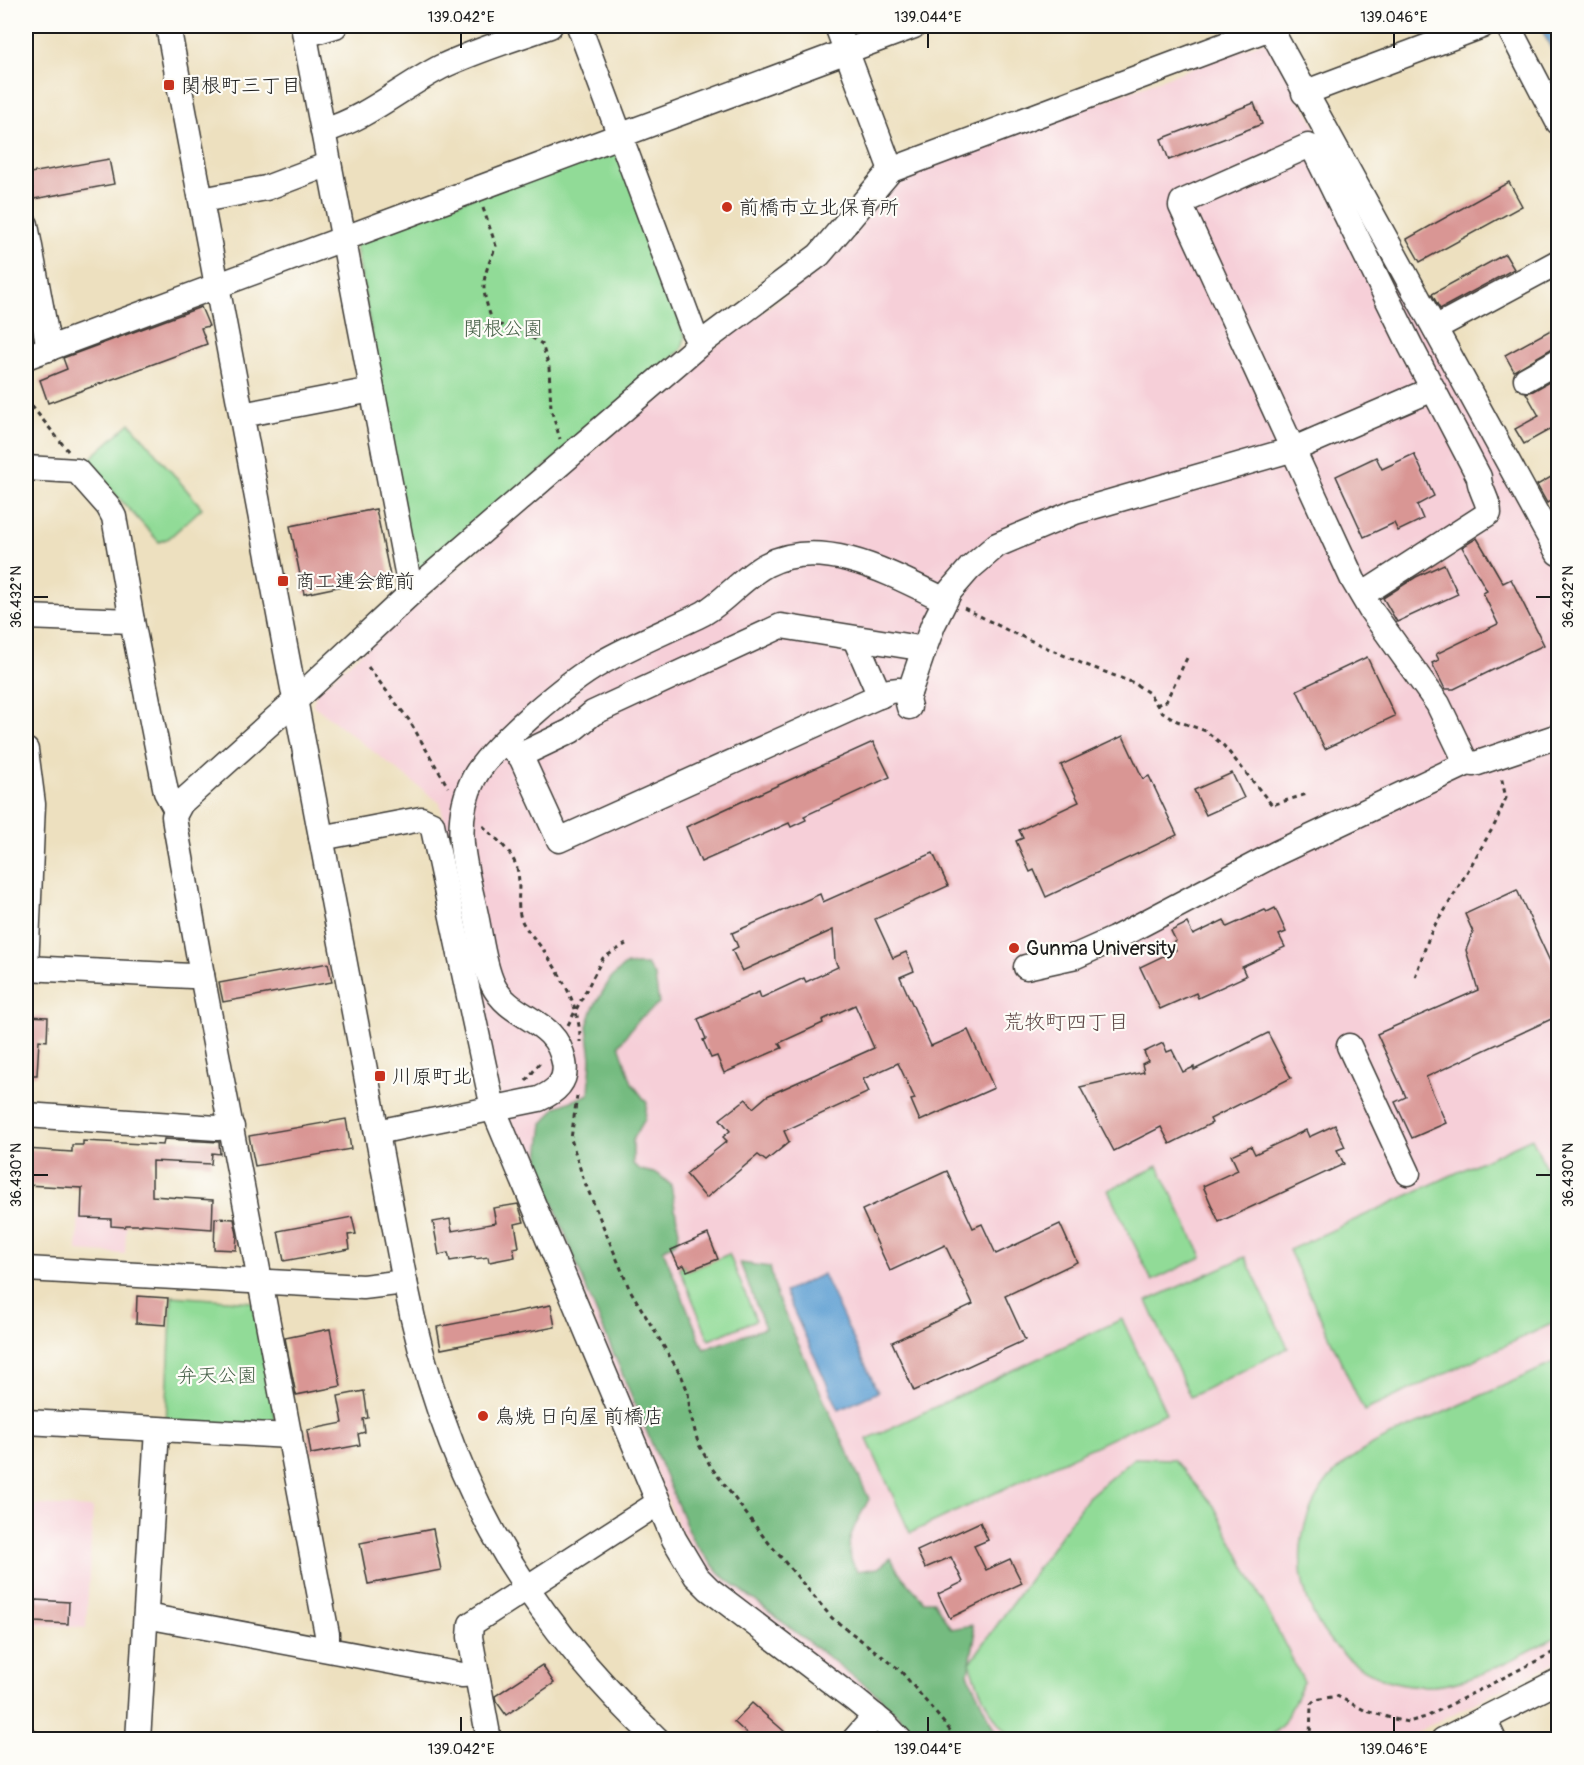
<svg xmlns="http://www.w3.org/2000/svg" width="1584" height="1765" font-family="Pangolin,'Klee One',sans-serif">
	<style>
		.built { fill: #f6cfd8 }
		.green { fill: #91db97; stroke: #567c5a; stroke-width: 1.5 }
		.forest { fill: #74bb80; stroke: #486c4e; stroke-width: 1.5 }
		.water { fill: #60a0d3; stroke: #3e5e78; stroke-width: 1.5 }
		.building { fill: #d99694 }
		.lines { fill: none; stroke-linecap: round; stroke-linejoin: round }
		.minor-casing { stroke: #3b3934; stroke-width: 27 }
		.path { stroke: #3b3934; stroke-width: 3; stroke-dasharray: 4.5 4.5; stroke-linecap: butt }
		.minor { stroke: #fff; stroke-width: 24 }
		.ticks { fill: none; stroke: #1c1c1c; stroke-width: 2 }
		.poi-dot { fill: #c8321e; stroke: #fdfcf7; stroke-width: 2 }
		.labels { text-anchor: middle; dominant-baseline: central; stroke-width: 4.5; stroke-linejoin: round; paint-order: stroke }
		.poi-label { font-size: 20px; fill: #1c1c1c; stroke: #fdfcf7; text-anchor: start }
		.park-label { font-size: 20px; fill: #455f47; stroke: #fdfcf7 }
		.neighbourhood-label { font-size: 21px; fill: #5e4746; stroke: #fdfcf7 }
		.neatline { fill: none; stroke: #1c1c1c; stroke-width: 2 }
		.ticks-label { font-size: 15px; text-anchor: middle; fill: #1c1c1c }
	</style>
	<rect width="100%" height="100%" fill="#fdfcf7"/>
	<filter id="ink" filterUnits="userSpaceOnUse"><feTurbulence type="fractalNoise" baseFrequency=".0167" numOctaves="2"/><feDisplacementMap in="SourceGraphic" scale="12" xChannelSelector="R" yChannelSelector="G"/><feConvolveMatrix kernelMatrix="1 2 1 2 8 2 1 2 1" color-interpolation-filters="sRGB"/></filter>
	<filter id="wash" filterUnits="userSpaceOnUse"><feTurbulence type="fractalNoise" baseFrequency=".008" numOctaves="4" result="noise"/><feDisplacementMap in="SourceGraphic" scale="24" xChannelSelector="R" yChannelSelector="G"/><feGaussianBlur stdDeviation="1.35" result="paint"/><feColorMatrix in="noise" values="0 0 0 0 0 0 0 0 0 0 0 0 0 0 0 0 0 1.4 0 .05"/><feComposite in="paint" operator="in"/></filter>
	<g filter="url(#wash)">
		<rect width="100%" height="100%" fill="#ede0bf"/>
		<g class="built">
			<polygon points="1262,42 1271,44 1555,568 1558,569 1558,1661 1403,1739 911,1739 719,1585 698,1559 680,1530 497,1088 440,803 313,705 316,692 689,367 826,264 893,179"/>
			<polygon points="80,1189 128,1190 125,1254 77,1251"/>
			<polygon points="26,1504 93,1508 86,1628 26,1624"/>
		</g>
		<g class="green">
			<polygon points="610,146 620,151 685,337 682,349 424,571 413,567 355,241"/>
			<polygon points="130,423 202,508 169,538 159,542 86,462"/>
			<polygon points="1532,1138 1558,1194 1558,1321 1364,1411 1289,1250"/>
			<polygon points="1158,1166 1202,1257 1152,1281 1108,1190"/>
			<polygon points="729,1254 756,1320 709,1340 679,1267 684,1265 688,1271"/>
			<polygon points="1245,1257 1288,1348 1190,1397 1147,1301"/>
			<polygon points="172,1296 253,1302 275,1418 269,1427 166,1421"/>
			<polygon points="1122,1319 1166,1413 910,1533 867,1439"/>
			<path d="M1558 1361V1636C1520 1655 1470 1686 1428 1686 1321 1687 1262 1561 1329 1479 1357 1446 1401 1432 1438 1415 1478 1397 1518 1379 1558 1361Z"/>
			<path d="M1134 1458 1173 1459 1214 1506 1304 1682 1283 1724 1268 1739H1012C991 1719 979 1691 970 1663L1087 1498Z"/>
		</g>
		<path class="forest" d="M625 965H647L655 977 659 1004 638 1020 619 1045 632 1083 647 1103 645 1119 633 1140V1164L641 1170 658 1174 671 1185 679 1232 677 1241 663 1250 704 1349 765 1328 740 1263 770 1267 777 1297 869 1499C856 1525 839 1543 857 1571L878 1568 891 1558 899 1573 924 1601H934L951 1629 972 1625 975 1636 968 1674 995 1731 1005 1739H921L879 1696 720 1574 693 1541 588 1293 538 1164 543 1124 556 1107 589 1094 591 1058 587 1026 593 1008 611 978Z"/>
		<g class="water">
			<polygon points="1540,26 1558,26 1558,63"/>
			<polygon points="823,1274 878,1392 839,1410 785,1292"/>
		</g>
		<g id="blocks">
			<g class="building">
				<polygon points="1254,103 1262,124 1169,160 1161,139"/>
				<polygon points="109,159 114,184 34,199 30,173"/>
				<polygon points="1509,182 1522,206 1420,262 1407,239"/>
				<polygon points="1505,254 1514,269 1440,309 1432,294"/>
				<polygon points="201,307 209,326 201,328 207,344 48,403 40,380 67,369 63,358"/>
				<polygon points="1558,326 1558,347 1551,349 1514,371 1505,355"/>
				<polygon points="1558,377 1558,425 1524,444 1515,429 1539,416 1526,393 1533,391"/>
				<polygon points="1414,454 1434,496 1417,505 1423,519 1398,531 1394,523 1364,537 1336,476 1376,457 1382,469"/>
				<polygon points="1558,473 1558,497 1547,503 1537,485"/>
				<polygon points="376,509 390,576 304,594 290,526"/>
				<polygon points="1477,538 1503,583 1511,579 1544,645 1454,689 1445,689 1432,663 1439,660 1436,654 1498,624 1483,593 1487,591 1462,547"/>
				<polygon points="1444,564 1458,594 1397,622 1383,598 1416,577"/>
				<polygon points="1367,657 1395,716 1325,749 1297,690"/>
				<polygon points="1123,736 1143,779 1149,776 1177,835 1046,897 1034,870 1030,872 1016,841 1023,838 1019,830 1079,802 1061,765"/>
				<polygon points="873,742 890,777 804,816 806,820 791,827 789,823 701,862 686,827"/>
				<polygon points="1232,773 1244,798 1206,815 1194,790"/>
				<polygon points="933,853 948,886 875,919 893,958 906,952 914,971 900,977 931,1046 968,1030 994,1088 920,1121 911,1100 915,1099 898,1063 863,1079 869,1092 784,1131 789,1142 766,1161 758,1155 706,1198 686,1174 727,1141 723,1137 730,1131 720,1119 746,1099 753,1108 767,1096 874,1048 855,1005 822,1020 823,1023 779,1043 782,1048 724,1073 717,1056 711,1058 703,1040 706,1039 698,1019 759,992 761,998 804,978 806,982 838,967 835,960 833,930 742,971 732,950 738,947 732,933 820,894 823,902"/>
				<polygon points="1517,890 1554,970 1558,968 1558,1016 1426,1077 1446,1123 1412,1138 1395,1102 1406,1097 1377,1034 1478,990 1466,950 1473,932 1465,914"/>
				<polygon points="1275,908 1286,932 1279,935 1285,947 1242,967 1246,976 1198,998 1196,993 1160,1009 1140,967 1176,950 1172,943 1176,941 1171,931 1187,923 1193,935 1224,920 1227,927 1265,910 1267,912"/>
				<polygon points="328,963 332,982 223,1002 219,983"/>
				<polygon points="26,1016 48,1017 47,1041 39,1040 37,1075 26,1075"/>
				<polygon points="1268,1033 1291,1078 1210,1119 1212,1123 1170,1144 1161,1127 1114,1151 1080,1087 1144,1072 1142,1064 1148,1061 1144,1052 1163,1043 1167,1052 1172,1050 1183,1072 1194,1067 1194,1070"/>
				<polygon points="346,1119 351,1149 255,1166 249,1136"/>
				<polygon points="1335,1125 1345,1147 1337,1150 1344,1164 1219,1222 1203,1186 1238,1170 1231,1155 1251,1146 1255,1154 1306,1130 1309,1137"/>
				<polygon points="164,1139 219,1142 220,1154 212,1153 211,1164 152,1161 152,1196 213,1200 212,1229 142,1224 142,1225 126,1225 125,1227 111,1226 111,1219 81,1218 82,1188 26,1185 26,1149 72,1152 72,1145 83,1145 83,1141 163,1145"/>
				<polygon points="947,1171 973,1228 982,1224 996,1254 1060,1224 1077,1262 1005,1296 1025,1340 914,1391 892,1342 973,1304 945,1245 890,1271 862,1210"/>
				<polygon points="518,1204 524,1222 515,1224 519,1247 513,1248 515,1257 489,1262 488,1257 475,1259 475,1257 450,1261 448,1253 439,1255 433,1222 450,1219 452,1231 496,1223 493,1208"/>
				<polygon points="352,1217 356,1234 348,1235 350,1249 284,1261 278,1231"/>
				<polygon points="215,1218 234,1219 237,1234 236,1250 214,1249"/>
				<polygon points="708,1234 718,1259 687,1271 684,1265 679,1267 671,1250"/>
				<polygon points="137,1296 168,1298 166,1325 136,1323"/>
				<polygon points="551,1305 555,1327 441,1349 437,1327"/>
				<polygon points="330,1329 341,1386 296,1395 285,1338"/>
				<polygon points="364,1391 368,1418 363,1419 365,1432 358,1434 360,1445 311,1454 307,1430 343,1423 338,1396"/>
				<polygon points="980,1522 988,1540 974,1546 986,1570 1010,1559 1022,1583 950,1618 938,1594 963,1582 951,1557 925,1568 917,1551"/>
				<polygon points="433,1529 441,1570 368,1584 360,1543"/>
				<polygon points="36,1600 69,1602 68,1624 35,1622"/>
				<polygon points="542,1665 554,1683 506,1715 496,1701 495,1696"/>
				<polygon points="752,1703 785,1732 778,1740 754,1740 734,1722"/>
			</g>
		</g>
	</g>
	<g filter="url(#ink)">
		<use href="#blocks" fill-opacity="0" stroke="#3b3934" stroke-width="1.5"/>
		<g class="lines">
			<defs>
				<g id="minor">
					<path d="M168 26 405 1282C443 1472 517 1607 658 1740"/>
					<polyline points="303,26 411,593"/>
					<polyline points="579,26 693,331 700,344"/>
					<polyline points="837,26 891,170"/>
					<polyline points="1269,26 1558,553"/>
					<polyline points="1508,26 1558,122"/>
					<polyline points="305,35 335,26"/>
					<polyline points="1304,93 1482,26"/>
					<path d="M323 131C366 119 402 87 441 67 476 50 514 39 550 26"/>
					<polyline points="202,200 266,188 329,164"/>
					<polyline points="26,225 49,349"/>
					<polyline points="1435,328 1558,262"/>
					<polyline points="26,357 914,26"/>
					<polyline points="1526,379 1558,361"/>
					<polyline points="242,415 372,390"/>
					<polyline points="26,468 77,471 108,506 114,517 132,621 166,792 176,810"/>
					<path d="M1362 595 1489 513C1489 500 1479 490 1479 477L1411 347 1313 148 1308 146 1182 202 1181 206 1353 580 1370 609 1438 704 1465 760 1473 764 1478 763 1558 736"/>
					<polyline points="26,617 132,621"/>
					<polyline points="855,639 880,696"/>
					<polyline points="909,707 907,699 922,655 933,625 950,591 970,568 997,545 1075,512 1294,449 1433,389"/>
					<polyline points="505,742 521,757 559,840 890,691 899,690 909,693"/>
					<polyline points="26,750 33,804 26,968"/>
					<polyline points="521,757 529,751 571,731 593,713 781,626 913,647 923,650"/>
					<polyline points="321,838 421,819 432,824 493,1108 674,1539 696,1576 709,1589 855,1700 887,1726 900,1740"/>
					<polyline points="1026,967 1076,956 1114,939 1277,853 1468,763"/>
					<polyline points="26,968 191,976 202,975 327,1634 327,1649"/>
					<polyline points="202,975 175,824 174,816 181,803 296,700 411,593 566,459 700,344 819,255 891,170 1270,28"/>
					<polyline points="1349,1046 1408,1173"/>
					<polyline points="26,1115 217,1128 232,1127"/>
					<path d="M377 1132 539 1099C555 1092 568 1082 564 1062 556 1017 511 1021 493 985 483 964 481 938 476 915 471 892 464 867 462 844 460 820 463 799 474 778 490 747 570 680 601 663 634 644 670 630 704 613 726 600 742 578 766 565 824 535 893 575 945 600"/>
					<polyline points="26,1269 363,1287 405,1282"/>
					<polyline points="26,1422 290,1436"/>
					<polyline points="146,1616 462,1675 477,1674"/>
					<polyline points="1484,1719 1494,1740"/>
					<polyline points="26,1739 27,1740"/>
					<polyline points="138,1740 157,1430"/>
					<polyline points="489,1740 470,1637 471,1624 658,1503"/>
					<polyline points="854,1740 875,1716"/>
					<polyline points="1443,1740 1558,1681"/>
				</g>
			</defs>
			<use href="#minor" class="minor-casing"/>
			<g class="path">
				<path d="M483 208 496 246C481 282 480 286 493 323L522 331 542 344 549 367 551 409 560 439"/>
				<polyline points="26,399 68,451"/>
				<polyline points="964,608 1007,630 1081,663 1134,683 1149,693 1161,711 1177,721 1206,731 1224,746 1272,805 1307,794"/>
				<polyline points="368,667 409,720 448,787"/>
				<polyline points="1156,705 1166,701 1187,658"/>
				<path d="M483 826C496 839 515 853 518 873 521 889 515 908 523 923 530 935 541 945 548 957 565 981 581 1012 580 1042"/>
				<polyline points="1415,977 1429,937 1436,923 1445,910 1495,824 1506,798 1501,776"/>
				<polyline points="568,1025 603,958 626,944"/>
				<polyline points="526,1081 542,1060"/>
				<polyline points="577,1096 571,1139 583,1178 629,1288 682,1377 688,1392 690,1412 698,1443 711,1467 763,1536 832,1618 900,1670 958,1740"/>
				<polyline points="1310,1740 1311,1704 1315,1700 1337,1696 1366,1711 1398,1720 1408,1722 1426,1717 1558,1650"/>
			</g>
			<use href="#minor" class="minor"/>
		</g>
	</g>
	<path class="ticks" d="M461 33V48M928 33V48M1394 33V48M33 597H48M1536 597H1551M33 1175H48M1536 1175H1551M461 1717V1732M928 1717V1732M1394 1717V1732"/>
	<g class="poi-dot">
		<rect x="163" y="79" width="12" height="12" rx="3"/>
		<circle cx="727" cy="207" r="6"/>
		<rect x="277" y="575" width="12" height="12" rx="3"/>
		<circle cx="1014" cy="948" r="6"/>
		<rect x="374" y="1070" width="12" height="12" rx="3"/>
		<circle cx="483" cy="1416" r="6"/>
	</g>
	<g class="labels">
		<g class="poi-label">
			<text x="181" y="85">関根町三丁目</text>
			<text x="739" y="207">前橋市立北保育所</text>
			<text x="295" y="581">商工連会館前</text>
			<text x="1026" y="948">Gunma University</text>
			<text x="392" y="1076">川原町北</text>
			<text x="495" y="1416">鳥焼 日向屋 前橋店</text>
		</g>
		<g class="park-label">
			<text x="503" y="328">関根公園</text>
			<text x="217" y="1375">弁天公園</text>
		</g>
		<g class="neighbourhood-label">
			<text x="1066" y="1022">荒牧町四丁目</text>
		</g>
	</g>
	<rect width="1584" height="1765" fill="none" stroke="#fdfcf7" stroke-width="66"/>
	<rect x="33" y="33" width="1518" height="1699" class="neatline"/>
	<g class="ticks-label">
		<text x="461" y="22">139.042°E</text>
		<text x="928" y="22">139.044°E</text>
		<text x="1394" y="22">139.046°E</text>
		<text transform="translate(16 597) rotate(-90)" y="5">36.432°N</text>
		<text transform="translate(1568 597) rotate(-90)" y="5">36.432°N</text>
		<text transform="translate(16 1175) rotate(-90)" y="5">36.430°N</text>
		<text transform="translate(1568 1175) rotate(-90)" y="5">36.430°N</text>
		<text x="461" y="1754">139.042°E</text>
		<text x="928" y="1754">139.044°E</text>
		<text x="1394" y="1754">139.046°E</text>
	</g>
</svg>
